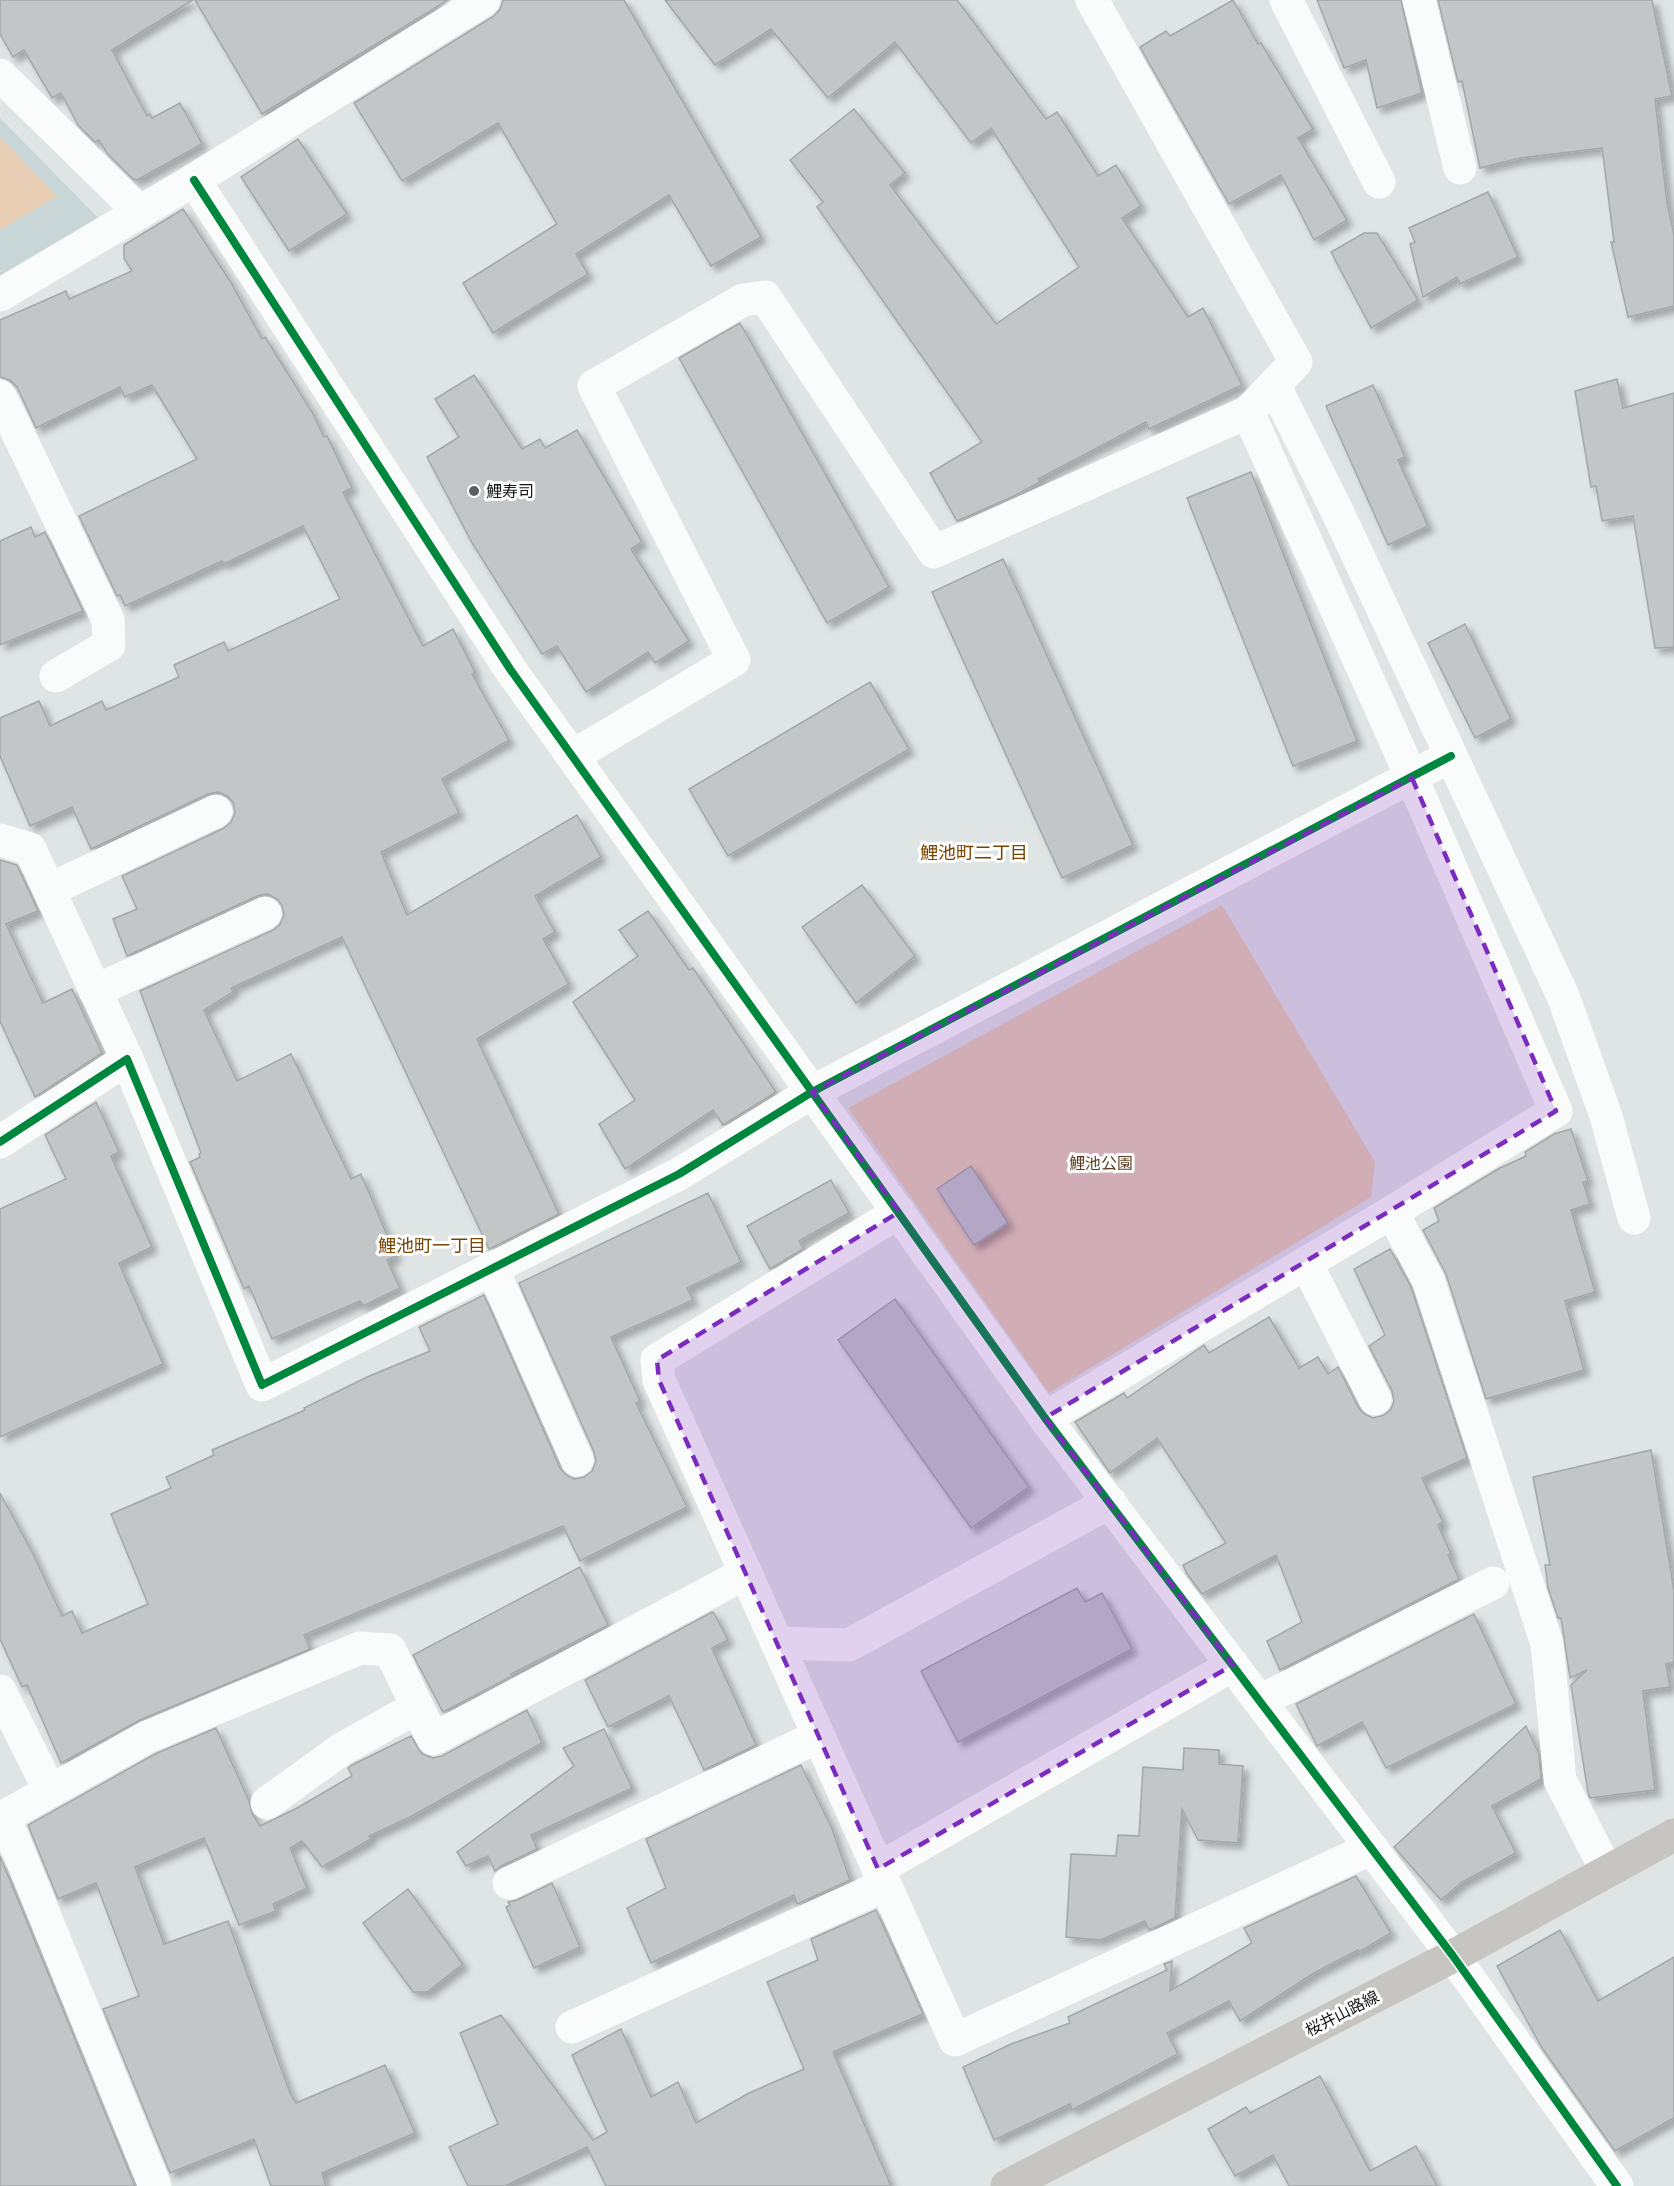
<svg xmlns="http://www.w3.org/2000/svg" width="1674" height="2186" font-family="'Golos Text','Noto Sans JP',sans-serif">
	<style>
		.built { fill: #c9d6d8 }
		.green { fill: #e6cdb4 }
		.building { fill: #c2c6c7; stroke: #a3a7a7; stroke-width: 1.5; filter: url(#shadow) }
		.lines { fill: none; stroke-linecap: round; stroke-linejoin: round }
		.minor { stroke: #fafbfb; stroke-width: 33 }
		.secondary { stroke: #c7c5c2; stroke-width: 33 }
		.cycleway-casing { stroke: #fff; stroke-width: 11 }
		.cycleway { stroke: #00873e; stroke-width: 8 }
		.marked { fill: #7b2cbf; fill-opacity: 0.2; stroke: #7b2cbf; stroke-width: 4.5; stroke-dasharray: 12 8; stroke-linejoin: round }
		.poi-dot { fill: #5a5f60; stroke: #fff; stroke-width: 2 }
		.labels { text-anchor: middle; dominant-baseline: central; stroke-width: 6; stroke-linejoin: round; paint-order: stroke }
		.poi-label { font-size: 16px; fill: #131718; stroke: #fff; text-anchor: start }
		.park-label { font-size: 16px; fill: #5d3e20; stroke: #fff }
		.street-label { font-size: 16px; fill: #131718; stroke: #fff }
		.neighbourhood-label { font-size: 18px; fill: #784400; stroke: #fff }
	</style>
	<defs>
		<filter id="shadow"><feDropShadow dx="5.5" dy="5.5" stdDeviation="3" flood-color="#0004"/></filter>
	</defs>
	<rect width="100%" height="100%" fill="#dfe4e5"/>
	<polygon class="built" points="0,118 105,225 0,288"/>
	<g class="green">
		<polygon points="0,137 57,196 0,230"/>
		<polygon points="1222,905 1375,1162 1371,1197 1049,1393 848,1108"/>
	</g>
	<g class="building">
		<polygon points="0,0 193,0 112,50 147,116 150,114 152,118 180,103 202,144 137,180 133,179 107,153 99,140 95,142 78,125 61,93 52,98 24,50 13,57 0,34"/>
		<polygon points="195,0 448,0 262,114"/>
		<polygon points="503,0 624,0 761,237 711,266 669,195 576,254 588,274 493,333 463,283 557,224 498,123 402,181 354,103 494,16 500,9"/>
		<polygon points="665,0 957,0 1046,119 1057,112 1098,176 1116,165 1141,206 1122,218 1188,317 1203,308 1242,385 1149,429 1146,422 1038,479 1040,482 1014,496 957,521 930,473 982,442 817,207 823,202 790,160 854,109 905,173 890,185 996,324 1079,267 991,128 971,143 895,42 828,98 771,29 715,65"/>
		<polygon points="1233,0 1258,44 1261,43 1313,129 1298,138 1347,220 1314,240 1281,175 1229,204 1140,47 1166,31 1170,36"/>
		<polygon points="1317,0 1401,0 1422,93 1377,108 1366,60 1344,68"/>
		<polygon points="1438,0 1652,0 1672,96 1655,99 1667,203 1674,235 1674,306 1628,317 1611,242 1614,242 1602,148 1520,158 1480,168 1462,81 1458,82"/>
		<polygon points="298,139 347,214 289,251 241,177"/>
		<polygon points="1488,192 1518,257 1460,284 1457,277 1423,297 1410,244 1415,242 1409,228"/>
		<polygon points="183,209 230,281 262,339 265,337 312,412 324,437 327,436 352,488 343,492 423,646 453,629 475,672 472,674 509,740 442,779 459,813 381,852 407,915 577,815 601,857 535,896 555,932 543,939 569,984 477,1039 559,1214 489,1249 342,937 231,988 233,992 204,1010 237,1081 291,1054 351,1179 361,1174 396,1256 387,1260 400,1288 363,1306 360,1301 272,1339 249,1286 244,1289 190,1162 200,1157 199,1154 201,1153 140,991 273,930 280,924 284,915 282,905 276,898 267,894 257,896 127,956 113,919 137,909 122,876 224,828 231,822 235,813 233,802 227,796 218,792 208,794 91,849 72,807 30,826 0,756 0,718 39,701 50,726 102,701 106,710 179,677 174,665 224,642 228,651 340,599 303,526 224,564 222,561 125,606 120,595 117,596 79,516 197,459 152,385 125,397 120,387 36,428 17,387 10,380 0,377 0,320 66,291 69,299 132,271 124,258 124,245"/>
		<polygon points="1364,233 1377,233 1418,300 1371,328 1331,252"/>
		<polygon points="740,323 889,587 827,623 679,358"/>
		<polygon points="474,375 522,449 540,439 545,448 577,430 642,542 631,549 689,641 655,663 648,652 586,692 557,646 542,654 472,543 427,457 459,437 435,399"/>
		<polygon points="1617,379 1623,408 1674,393 1674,647 1655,648 1633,516 1602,521 1596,486 1591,487 1575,391"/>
		<polygon points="1373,385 1405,457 1398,460 1428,526 1388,545 1326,406"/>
		<polygon points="1251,472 1357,741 1293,766 1187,498"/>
		<polygon points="31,527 35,537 45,532 83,611 0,645 0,541"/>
		<polygon points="1003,559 1133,845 1062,878 932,592"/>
		<polygon points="1465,624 1511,719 1475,738 1428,643"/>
		<polygon points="870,682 909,749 728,856 689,789"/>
		<polygon points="0,860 17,865 38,911 6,924 43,1003 72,989 102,1053 35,1097 0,1021"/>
		<polygon points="862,885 915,956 856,1003 802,927"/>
		<polygon points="648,911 689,970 693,968 776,1092 723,1125 713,1110 625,1169 599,1124 635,1100 573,1002 638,956 619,930"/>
		<polygon points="96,1102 119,1152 111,1156 152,1247 119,1263 163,1364 0,1437 0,1209 66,1179 45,1135"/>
		<polygon points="1571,1129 1588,1181 1583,1182 1590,1204 1571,1210 1595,1292 1565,1301 1584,1370 1486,1399 1446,1274 1423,1230 1439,1221 1434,1208 1498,1169 1526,1156 1525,1152 1554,1134"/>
		<polygon points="971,1166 1008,1223 974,1245 937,1189"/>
		<polygon points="831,1180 849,1213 799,1241 803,1249 770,1269 747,1226"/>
		<polygon points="708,1193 741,1262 687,1288 693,1300 611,1337 640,1401 636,1403 687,1507 580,1561 563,1526 304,1635 310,1649 140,1720 61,1763 27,1685 22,1687 0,1639 0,1493 32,1552 62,1616 72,1611 82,1633 148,1604 111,1514 171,1488 166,1477 214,1455 212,1450 305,1410 304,1408 367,1377 430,1351 419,1327 484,1295 560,1468 566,1475 574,1479 584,1477 592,1471 596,1461 594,1452 519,1283"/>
		<polygon points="1390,1249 1411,1287 1467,1458 1422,1478 1443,1522 1438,1525 1451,1554 1448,1555 1459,1579 1280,1670 1267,1641 1302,1622 1276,1555 1202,1594 1187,1574 1183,1565 1226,1543 1157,1438 1110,1473 1075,1422 1124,1393 1127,1398 1204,1345 1209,1353 1269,1317 1299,1368 1318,1357 1328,1374 1338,1367 1358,1407 1364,1414 1373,1418 1384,1415 1391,1409 1394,1401 1392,1391 1369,1346 1385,1335 1354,1269"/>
		<polygon points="895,1299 1029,1487 971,1528 838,1340"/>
		<polygon points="1651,1450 1674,1591 1674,1662 1666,1664 1670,1687 1643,1691 1655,1790 1590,1798 1588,1793 1571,1685 1587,1670 1570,1678 1561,1618 1558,1618 1548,1588 1545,1565 1550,1565 1533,1477"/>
		<polygon points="580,1567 608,1625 511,1674 512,1676 443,1712 413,1655"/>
		<polygon points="1077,1588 1085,1602 1102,1593 1132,1649 958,1742 921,1671"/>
		<polygon points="712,1612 714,1613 728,1640 712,1648 756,1745 704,1770 669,1696 608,1727 585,1680"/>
		<polygon points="1474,1614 1516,1704 1386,1768 1362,1722 1317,1746 1296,1704"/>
		<polygon points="527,1710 542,1743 410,1817 369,1836 371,1839 322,1867 302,1841 290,1848 307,1888 273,1904 276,1911 239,1925 204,1838 135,1867 164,1944 228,1921 290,2093 296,2103 385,2065 415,2133 322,2173 326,2186 271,2186 254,2139 170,2173 103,2009 139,1996 96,1883 58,1899 28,1825 155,1754 216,1728 249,1801 252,1813 260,1826 297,1808 352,1776 348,1768 352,1765 411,1736 422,1754 433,1758 442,1756"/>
		<polygon points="1526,1726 1539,1754 1541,1779 1492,1806 1516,1853 1462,1882 1441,1900 1394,1847"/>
		<polygon points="604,1729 632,1788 531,1835 537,1849 501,1866 495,1871 488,1856 466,1866 457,1852 574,1766 563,1748"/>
		<polygon points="1184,1748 1219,1750 1219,1764 1243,1766 1238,1843 1198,1840 1182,1809 1175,1918 1149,1930 1145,1921 1100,1940 1066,1937 1071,1854 1116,1856 1118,1835 1139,1836 1143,1767 1183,1770"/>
		<polygon points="801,1765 832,1829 850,1880 797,1904 794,1895 651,1963 627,1908 666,1888 646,1839"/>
		<polygon points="0,1856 135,2186 0,2186"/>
		<polygon points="1356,1876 1391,1933 1359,1952 1358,1950 1314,1973 1240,2021 1229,2001 1167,2033 1178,2054 1072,2110 1070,2104 994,2140 963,2067 1011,2044 1070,2023 1068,2017 1167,1970 1164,1964 1172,1961 1170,1991 1252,1943 1244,1928"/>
		<polygon points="552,1883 580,1947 534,1968 506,1907 510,1905 508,1902 517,1900"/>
		<polygon points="408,1889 463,1964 427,1992 413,1992 363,1923"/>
		<polygon points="876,1910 923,2014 833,2052 891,2186 606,2186 587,2147 505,2186 468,2186 449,2147 498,2124 460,2033 501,2015 593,2140 607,2132 572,2055 621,2029 651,2097 678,2082 696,2123 749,2093 804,2069 767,1982 818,1960 811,1939"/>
		<polygon points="1560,1930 1598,2001 1674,1957 1674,2118 1615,2151 1542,2048 1497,1966"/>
		<polygon points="1320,2076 1370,2171 1416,2146 1437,2186 1289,2186 1273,2155 1235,2176 1208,2129 1246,2107 1250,2113"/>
	</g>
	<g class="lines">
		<g class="minor">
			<polyline points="1286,0 1379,182"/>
			<polyline points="1419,0 1460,168"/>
			<polyline points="0,75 140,212"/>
			<polyline points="194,180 510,669 1045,1418 1453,1956 1617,2186"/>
			<polyline points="0,295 194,180 484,0"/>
			<polyline points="1274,385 1338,513 1563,996 1606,1116 1634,1218"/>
			<polyline points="0,396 108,620 109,645 56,676"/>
			<polyline points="573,756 734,660 594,386 743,300 765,297 934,552 1248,412"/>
			<polyline points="0,840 30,849 127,1059"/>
			<polyline points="49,890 216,811"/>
			<polyline points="95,991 265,913"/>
			<polyline points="0,1142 127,1059 262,1385 679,1174 812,1092 1451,756"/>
			<polyline points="899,1212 657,1360 659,1380 955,2040 1372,1848"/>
			<polyline points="1392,1212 1428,1280 1547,1644 1560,1780 1607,1872"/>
			<polyline points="1306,1263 1375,1399"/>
			<polyline points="492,1268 577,1460"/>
			<polyline points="1045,1418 1392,1212 1556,1111 1412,778 1248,412 1296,362 1092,0"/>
			<polyline points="778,1643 849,1645 1110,1502"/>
			<polyline points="0,1691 50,1791"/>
			<polyline points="1260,1701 1493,1583"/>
			<polyline points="267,1803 342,1749 417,1707"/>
			<polyline points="4,1816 155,2186"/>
			<polyline points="0,1819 147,1737 360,1648 390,1650 433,1739 746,1573"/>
			<polyline points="878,1869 1233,1665"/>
			<polyline points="509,1883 819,1736"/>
			<polyline points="572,2027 885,1885"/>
		</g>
		<polyline class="secondary" points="1007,2186 1453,1956 1674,1835"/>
		<defs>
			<g id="cycleway">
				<polyline points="194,180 510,669 1045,1418 1453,1956 1617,2186"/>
				<polyline points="0,1142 127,1059 262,1385 679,1174 812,1092 1451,756"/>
			</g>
		</defs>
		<use href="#cycleway" class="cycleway-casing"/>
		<use href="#cycleway" class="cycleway"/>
	</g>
	<path class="marked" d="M1412 778 1556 1111 1045 1418 1233 1665 878 1869 659 1380 657 1360 899 1212 812 1092Z"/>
	<circle class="poi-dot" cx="474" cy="491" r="6"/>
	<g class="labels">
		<g class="poi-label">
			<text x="486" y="491">鯉寿司</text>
		</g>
		<g class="park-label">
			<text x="1101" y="1163">鯉池公園</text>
		</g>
		<g class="street-label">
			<text transform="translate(1342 2013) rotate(-27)">桜井山路線</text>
		</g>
		<g class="neighbourhood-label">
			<text x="974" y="852">鯉池町二丁目</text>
			<text x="432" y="1245">鯉池町一丁目</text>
		</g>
	</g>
</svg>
